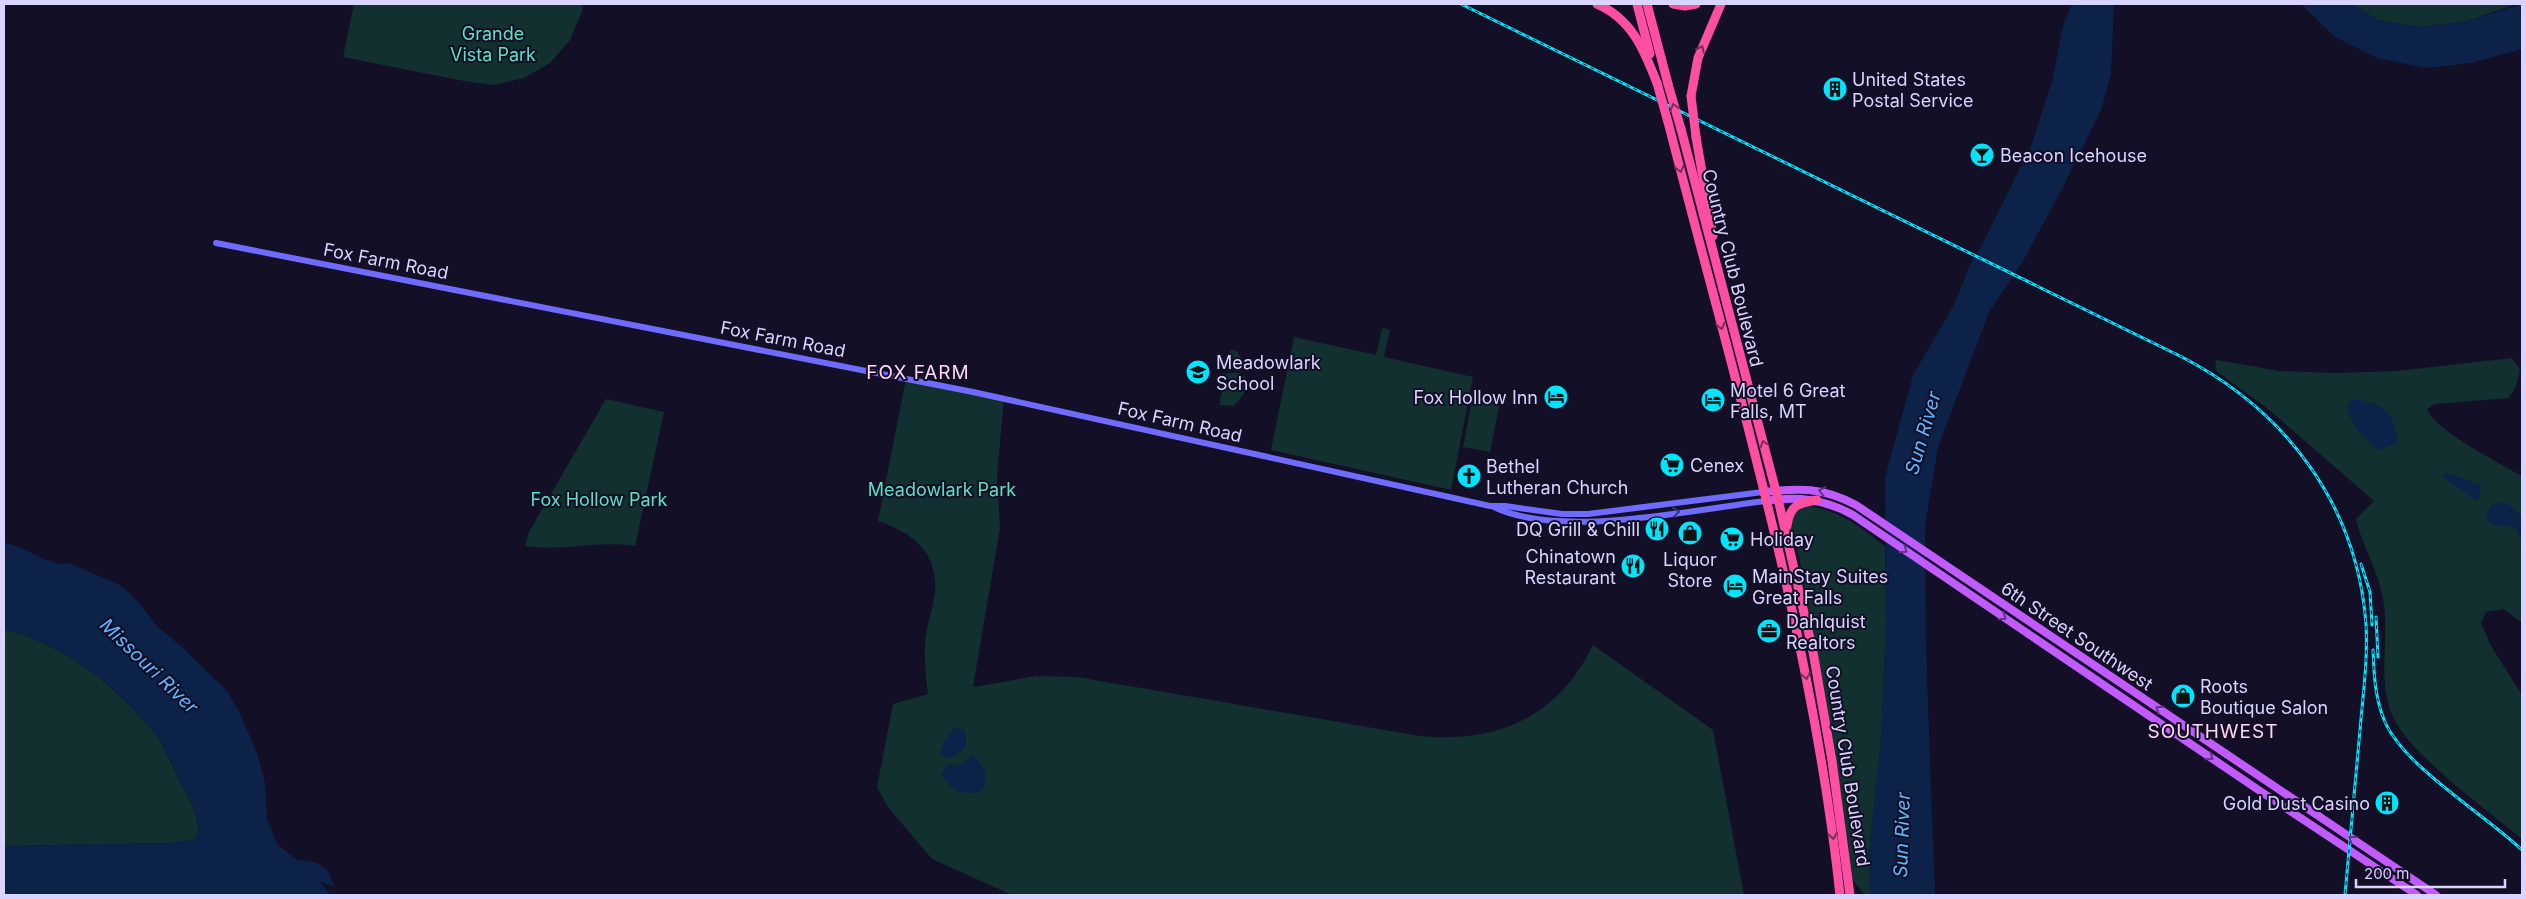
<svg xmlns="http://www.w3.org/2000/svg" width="2526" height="899" font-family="Inter,sans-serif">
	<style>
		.green { fill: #12302f }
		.water { fill: #0c2248 }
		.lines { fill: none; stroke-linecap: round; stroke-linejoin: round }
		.secondary { stroke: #6f6bff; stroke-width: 6 }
		.primary { stroke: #c25bff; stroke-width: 8 }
		.highway { stroke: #ff4fa3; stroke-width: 9 }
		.rail-casing { stroke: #00e5ff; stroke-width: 3 }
		.rail { stroke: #130f26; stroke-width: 1; stroke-dasharray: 4; stroke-linecap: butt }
		.highway-bridge { stroke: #ff4fa3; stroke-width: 9 }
		.oneway { stroke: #7d2c5e }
		.oneway2 { stroke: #623188 }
		.oneway3 { stroke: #38347d }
		.labels { text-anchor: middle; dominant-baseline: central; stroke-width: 4; stroke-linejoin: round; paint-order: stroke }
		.park-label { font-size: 18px; fill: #5fe0c0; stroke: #130f26 }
		.poi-label { font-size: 18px; fill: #d9d4ff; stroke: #130f26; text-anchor: start }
		.street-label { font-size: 18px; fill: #d9d4ff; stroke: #130f26 }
		.neighbourhood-label { font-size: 19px; letter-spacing: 1px; fill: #ffd6f0; stroke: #130f26 }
		.water-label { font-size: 19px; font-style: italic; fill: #62b6ff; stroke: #130f26 }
	</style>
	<rect width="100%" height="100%" fill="#130f26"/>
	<g class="green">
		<polygon points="354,4 583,4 582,11 570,40 550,63 524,78 494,85 464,81 343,57"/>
		<polygon points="2352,4 2517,4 2466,21 2421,27 2378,20"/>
		<polygon points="1382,328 1390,330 1384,357 1473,377 1451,490 1271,450 1294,337 1376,355"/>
		<polygon points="1232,350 1237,351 1243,362 1242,370 1236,371 1233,368 1233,360 1229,351"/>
		<path d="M2512 358 2520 370 2516 386 2509 398 2435 404 2427 409C2434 430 2501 464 2522 476V623L2504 609 2486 612 2481 623 2491 646 2522 695V839C2488 810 2411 756 2393 717 2377 682 2389 642 2384 605 2380 572 2363 549 2356 519L2374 501 2268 409 2215 370 2216 360 2280 371 2336 373 2397 371Z"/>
		<polygon points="1226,373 1240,373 1246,378 1244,394 1234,406 1219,405"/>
		<path d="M906 379 1004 399 997 475 1000 528 973 687 1037 676 1077 677 1420 736C1497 744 1558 717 1593 645L1713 730 1744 895H1012L932 859 888 807 877 787 893 704 928 694C926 678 924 661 925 644 926 623 937 601 935 580 932 546 907 531 878 521Z"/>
		<polygon points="1473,396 1500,402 1490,452 1463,447"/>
		<path d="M606 399 664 412 635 546C598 540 561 552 525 546L529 532Z"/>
		<path d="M1804 506C1837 508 1860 527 1885 546L1886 623 1881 741 1869 853 1870 895H1865L1851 878 1815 648 1799 556 1789 526 1792 512Z"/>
		<path d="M4 629C63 644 114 684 153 731 165 746 173 768 182 785 189 798 204 825 196 839L171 843 4 846Z"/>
	</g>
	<g class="water">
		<polygon points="2072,4 2114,4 2111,74 2101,110 2060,193 2022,263 1989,312 1938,447 1925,525 1926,651 1935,895 1870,895 1869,853 1881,741 1886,623 1885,478 1913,375 1954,305 1970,265 1982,245 2031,146 2052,82 2063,26"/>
		<polygon points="2301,4 2352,4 2378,20 2421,27 2466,21 2522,4 2522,49 2471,63 2426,68 2377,58 2335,37"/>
		<path d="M2353 399C2386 404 2393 411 2398 443L2379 450C2366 442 2348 420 2347 406Z"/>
		<polygon points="2443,473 2451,474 2480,485 2480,497 2476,501 2444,478"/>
		<path d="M2501 502 2507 503 2522 516V552L2518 532 2515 528C2502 523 2493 531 2485 516 2488 508 2492 504 2501 502Z"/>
		<path d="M4 543C26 545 48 568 69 563L120 585 134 597 158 627 184 649 226 690 239 711 257 753 265 783 267 820 278 845 297 860 315 862 327 870 335 887 319 881 331 895H4V846L171 843 196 839C204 826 191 801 184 789 175 771 166 747 153 731 115 684 63 644 4 629Z"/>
		<path d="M954 728 964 730C969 746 963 753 948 758L940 753 945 740Z"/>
		<path d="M973 754C984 767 990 775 982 791 964 797 951 790 941 775L947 765 963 764Z"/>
	</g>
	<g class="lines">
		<g class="secondary">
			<polyline points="216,243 973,392 1490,506 1505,506 1562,514 1588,514 1763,492"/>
			<path d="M1494 507C1559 539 1693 510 1765 501"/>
		</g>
		<g class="primary">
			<path d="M1763 492C1800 488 1822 487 1856 505L2436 895"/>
			<path d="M1765 501C1797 496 1825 499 1853 515L2263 793 2417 895"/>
		</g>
		<g class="highway">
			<path d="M1597 4C1632 19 1644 50 1657 83"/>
			<polyline points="1637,4 1650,54"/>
			<polyline points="1647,4 1668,84"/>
			<polyline points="1673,4 1685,6 1696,4"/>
			<polyline points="1691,96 1698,58 1721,4"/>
			<path d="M1668 122C1733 376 1812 634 1840 895"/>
			<polyline points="1681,129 1778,499 1813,652 1832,761 1850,895"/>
			<polyline points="1696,137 1713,236"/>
			<path d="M1787 526C1790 505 1798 503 1817 500"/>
		</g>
		<defs>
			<g id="rail">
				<path d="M1461 4 2182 357C2286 411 2357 505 2366 624 2368 659 2363 695 2360 730 2355 785 2350 840 2345 895"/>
				<polyline points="2361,564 2370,592 2372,625"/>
				<polyline points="2376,617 2378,657"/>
				<path d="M2373 650C2374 675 2375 699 2385 722 2405 767 2484 814 2522 850"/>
			</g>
		</defs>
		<use href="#rail" class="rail-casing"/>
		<use href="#rail" class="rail"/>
		<g class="highway-bridge">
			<polyline points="1657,83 1668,122"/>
			<polyline points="1668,84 1681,129"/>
			<polyline points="1691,96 1696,137"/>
		</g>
	</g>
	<defs><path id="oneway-chevron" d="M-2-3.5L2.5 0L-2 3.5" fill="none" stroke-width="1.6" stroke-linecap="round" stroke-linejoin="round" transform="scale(1.25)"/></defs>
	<g class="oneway">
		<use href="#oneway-chevron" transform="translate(1701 49) rotate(-66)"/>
		<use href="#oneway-chevron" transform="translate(1674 107) rotate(-106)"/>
		<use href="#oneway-chevron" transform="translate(1680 169) rotate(76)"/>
		<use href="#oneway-chevron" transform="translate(1721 326) rotate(76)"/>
		<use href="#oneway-chevron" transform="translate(1764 444) rotate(-106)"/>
		<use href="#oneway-chevron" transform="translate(1806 676) rotate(79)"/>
		<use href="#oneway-chevron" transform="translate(1833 836) rotate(81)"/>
	</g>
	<g class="oneway2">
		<use href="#oneway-chevron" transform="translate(1822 491) rotate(-168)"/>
		<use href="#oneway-chevron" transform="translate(1904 550) rotate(35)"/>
		<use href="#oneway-chevron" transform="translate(2003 617) rotate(34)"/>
		<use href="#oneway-chevron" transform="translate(2159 709) rotate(-147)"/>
		<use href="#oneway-chevron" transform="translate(2210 757) rotate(35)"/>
		<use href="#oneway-chevron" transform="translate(2352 839) rotate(-146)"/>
	</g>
	<use class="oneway3" href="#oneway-chevron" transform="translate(1676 512) rotate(-7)"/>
	<defs>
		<symbol id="building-disc" viewBox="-11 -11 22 22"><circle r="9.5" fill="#00e5ff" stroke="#130f26"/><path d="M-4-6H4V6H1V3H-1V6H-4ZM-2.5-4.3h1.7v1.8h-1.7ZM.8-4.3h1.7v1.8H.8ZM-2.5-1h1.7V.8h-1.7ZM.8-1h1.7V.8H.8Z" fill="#111"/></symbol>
		<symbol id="bar-disc" viewBox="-11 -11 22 22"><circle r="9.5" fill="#00e5ff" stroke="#130f26"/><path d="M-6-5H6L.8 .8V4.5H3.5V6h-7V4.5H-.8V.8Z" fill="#111"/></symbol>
		<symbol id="school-disc" viewBox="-11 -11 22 22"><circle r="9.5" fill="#00e5ff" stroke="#130f26"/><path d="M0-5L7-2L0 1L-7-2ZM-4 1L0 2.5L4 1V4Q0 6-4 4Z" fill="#111"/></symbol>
		<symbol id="hotel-disc" viewBox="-11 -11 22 22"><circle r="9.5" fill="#00e5ff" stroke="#130f26"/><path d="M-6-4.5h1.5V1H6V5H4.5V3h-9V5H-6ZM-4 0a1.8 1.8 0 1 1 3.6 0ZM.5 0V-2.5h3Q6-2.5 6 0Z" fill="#111"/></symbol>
		<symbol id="supermarket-disc" viewBox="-11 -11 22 22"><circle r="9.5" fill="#00e5ff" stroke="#130f26"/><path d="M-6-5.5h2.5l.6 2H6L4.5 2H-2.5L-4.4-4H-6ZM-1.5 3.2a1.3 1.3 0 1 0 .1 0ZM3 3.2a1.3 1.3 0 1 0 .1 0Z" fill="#111"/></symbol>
		<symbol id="church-disc" viewBox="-11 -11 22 22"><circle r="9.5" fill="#00e5ff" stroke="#130f26"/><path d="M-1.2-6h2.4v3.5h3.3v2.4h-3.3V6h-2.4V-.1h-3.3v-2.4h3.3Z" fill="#111"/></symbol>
		<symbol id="restaurant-disc" viewBox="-11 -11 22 22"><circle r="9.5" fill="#00e5ff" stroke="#130f26"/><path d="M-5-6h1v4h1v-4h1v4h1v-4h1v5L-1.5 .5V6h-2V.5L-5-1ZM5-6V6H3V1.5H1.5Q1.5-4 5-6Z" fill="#111"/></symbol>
		<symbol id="shop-disc" viewBox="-11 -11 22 22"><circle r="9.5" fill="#00e5ff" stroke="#130f26"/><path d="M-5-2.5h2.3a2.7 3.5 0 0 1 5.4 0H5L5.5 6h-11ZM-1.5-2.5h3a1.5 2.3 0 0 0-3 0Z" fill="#111"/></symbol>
		<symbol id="office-disc" viewBox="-11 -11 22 22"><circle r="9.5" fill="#00e5ff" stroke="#130f26"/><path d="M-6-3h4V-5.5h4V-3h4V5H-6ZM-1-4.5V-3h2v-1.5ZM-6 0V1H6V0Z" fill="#111"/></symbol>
	</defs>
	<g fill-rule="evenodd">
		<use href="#building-disc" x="1821" y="75" width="28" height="28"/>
		<use href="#bar-disc" x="1968" y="141" width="28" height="28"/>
		<use href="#school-disc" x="1184" y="358" width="28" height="28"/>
		<use href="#hotel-disc" x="1542" y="383" width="28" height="28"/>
		<use href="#hotel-disc" x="1699" y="386" width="28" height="28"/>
		<use href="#supermarket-disc" x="1658" y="451" width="28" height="28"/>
		<use href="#church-disc" x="1455" y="462" width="28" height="28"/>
		<use href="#restaurant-disc" x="1643" y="515" width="28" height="28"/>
		<use href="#shop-disc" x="1676" y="519" width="28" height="28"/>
		<use href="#supermarket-disc" x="1718" y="525" width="28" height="28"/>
		<use href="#restaurant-disc" x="1619" y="552" width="28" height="28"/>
		<use href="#hotel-disc" x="1721" y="572" width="28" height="28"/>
		<use href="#office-disc" x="1755" y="617" width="28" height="28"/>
		<use href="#shop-disc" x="2169" y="682" width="28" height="28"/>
		<use href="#building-disc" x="2373" y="789" width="28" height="28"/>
	</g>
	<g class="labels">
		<g class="park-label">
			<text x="493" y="33">Grande<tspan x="493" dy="21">Vista Park</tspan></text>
			<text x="942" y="489">Meadowlark Park</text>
			<text x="599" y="499">Fox Hollow Park</text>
		</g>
		<g class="poi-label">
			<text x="1852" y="79">United States<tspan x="1852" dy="21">Postal Service</tspan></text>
			<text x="2000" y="155">Beacon Icehouse</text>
			<text x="1216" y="362">Meadowlark<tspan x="1216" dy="21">School</tspan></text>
			<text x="1730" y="390">Motel 6 Great<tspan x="1730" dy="21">Falls, MT</tspan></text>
			<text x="1538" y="397" text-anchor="end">Fox Hollow Inn</text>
			<text x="1690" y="465">Cenex</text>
			<text x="1486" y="466">Bethel<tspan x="1486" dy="21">Lutheran Church</tspan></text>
			<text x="1640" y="529" text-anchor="end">DQ Grill &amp; Chill</text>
			<text x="1750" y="539">Holiday</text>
			<text x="1616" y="556" text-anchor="end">Chinatown<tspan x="1616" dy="21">Restaurant</tspan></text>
			<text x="1690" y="559" text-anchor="middle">Liquor<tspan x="1690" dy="21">Store</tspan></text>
			<text x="1752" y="576">MainStay Suites<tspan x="1752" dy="21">Great Falls</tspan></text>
			<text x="1786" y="621">Dahlquist<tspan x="1786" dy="21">Realtors</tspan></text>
			<text x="2200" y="686">Roots<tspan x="2200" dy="21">Boutique Salon</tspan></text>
			<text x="2370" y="803" text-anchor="end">Gold Dust Casino</text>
		</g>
		<g class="street-label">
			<text transform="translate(386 261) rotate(11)">Fox Farm Road</text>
			<text transform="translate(1733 268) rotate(76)">Country Club Boulevard</text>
			<text transform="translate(783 339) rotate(11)">Fox Farm Road</text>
			<text transform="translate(1180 422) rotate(13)">Fox Farm Road</text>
			<text transform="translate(2077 636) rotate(34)">6th Street Southwest</text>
			<text transform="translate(1848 766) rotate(81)">Country Club Boulevard</text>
		</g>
		<g class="neighbourhood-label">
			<text x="918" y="372">FOX FARM</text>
			<text x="2213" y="731">SOUTHWEST</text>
		</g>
		<g class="water-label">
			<text transform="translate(1923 433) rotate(-74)">Sun River</text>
			<text transform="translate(149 666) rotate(44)">Missouri River</text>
			<text transform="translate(1902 835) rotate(-88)">Sun River</text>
		</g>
	</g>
	<rect width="2526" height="899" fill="none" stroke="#d9d4ff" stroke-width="10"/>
	<path d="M2356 879v8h149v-8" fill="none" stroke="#d9d4ff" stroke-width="2.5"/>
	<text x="2364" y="879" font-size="15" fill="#d9d4ff" stroke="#130f26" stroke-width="4" paint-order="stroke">200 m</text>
</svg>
